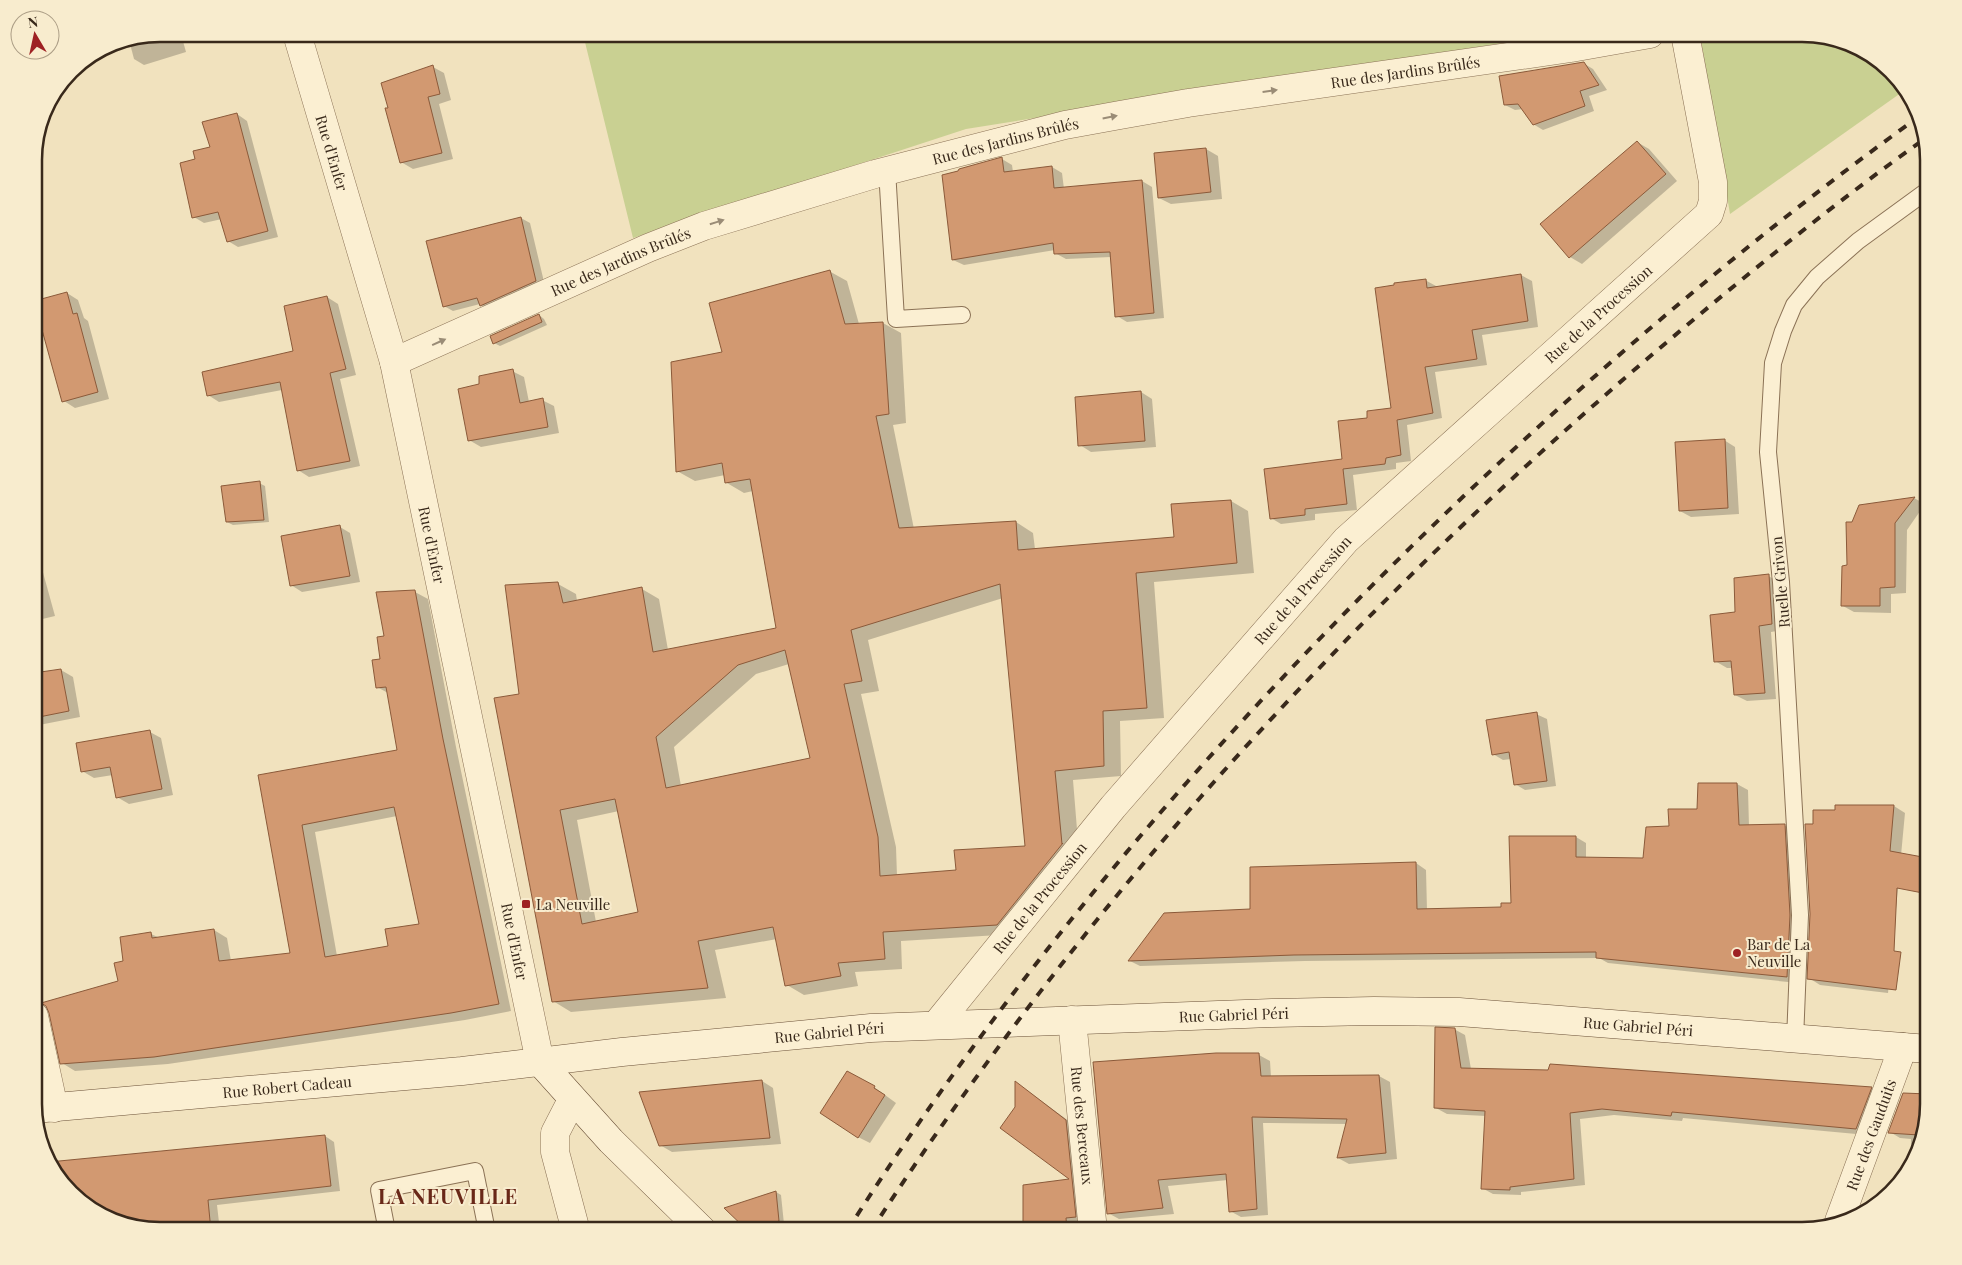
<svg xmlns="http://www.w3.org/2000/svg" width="1962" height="1265" font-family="'Playfair Display',serif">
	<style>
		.green { fill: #c9d092 }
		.shadow { fill: #0003; fill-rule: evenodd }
		.building { fill: #d29971; stroke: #8b5a3a; fill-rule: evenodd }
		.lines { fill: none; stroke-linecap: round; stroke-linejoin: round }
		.service-casing { stroke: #8b7256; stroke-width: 18 }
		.minor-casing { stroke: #8b7256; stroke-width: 29 }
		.tertiary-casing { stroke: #8b7256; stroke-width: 29 }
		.secondary-casing { stroke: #6c5239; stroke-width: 29 }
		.service { stroke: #fbefd2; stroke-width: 16 }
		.minor { stroke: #fbefd2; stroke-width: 28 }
		.tertiary { stroke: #fbefd2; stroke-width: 28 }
		.secondary { stroke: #fbefd2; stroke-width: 28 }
		.rail { stroke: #39291b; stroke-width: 4; stroke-dasharray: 9 9; stroke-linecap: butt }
		.oneway { fill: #9a8c76 }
		.poi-dot { fill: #9e2123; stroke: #f8ecce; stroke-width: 2 }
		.labels { text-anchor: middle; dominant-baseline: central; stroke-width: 4; stroke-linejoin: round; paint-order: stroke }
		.street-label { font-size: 15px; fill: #39291b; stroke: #f8ecce }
		.poi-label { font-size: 15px; fill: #39291b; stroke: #f8ecce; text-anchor: start }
		.district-label { font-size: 20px; font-weight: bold; letter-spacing: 1px; fill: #692818; stroke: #f8ecce }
		.rim { fill: none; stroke: #39291b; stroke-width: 2.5 }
	</style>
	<rect width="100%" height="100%" fill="#f1e2be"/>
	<g class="green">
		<polygon points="583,34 1558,34 966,129 633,238"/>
		<polygon points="1700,34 1802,34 1872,55 1905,90 1730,214"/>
	</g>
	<g class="shadow">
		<polygon points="160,34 181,34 186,52 144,65 134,59 129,40"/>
		<polygon points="1583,63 1593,69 1607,90 1589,96 1594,111 1543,130 1533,124 1523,109 1515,110 1505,105"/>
		<polygon points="433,67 444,73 451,100 439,104 453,159 413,169 401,162"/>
		<polygon points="237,114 247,121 278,237 238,247 228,241 222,219 204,223 194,217 196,160 211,148"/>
		<polygon points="1637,142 1649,149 1677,181 1582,264 1570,257 1542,224"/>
		<polygon points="1206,149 1218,156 1222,199 1171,204 1159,198"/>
		<polygon points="1002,159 1012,165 1013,172 1052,167 1062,173 1064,189 1142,181 1152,187 1164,318 1127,322 1117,316 1111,257 1066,259 1055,253 1055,250 964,265 953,260"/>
		<polygon points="521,218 530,223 545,286 490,311 480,304 453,311 444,306"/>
		<path d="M829 271 847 281 859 324 883 323 901 333 906 423 893 425 914 529 1016 522 1033 533 1035 549 1175 539 1231 501 1248 511 1254 573 1154 582 1164 718 1120 721 1121 776 1073 780 1079 854 1015 934 901 941 902 969 855 972 858 986 804 995 787 985 777 939 715 950 726 998 571 1012 553 1001 520 695 558 584 576 594 577 601 642 589 659 599 668 650 778 629 753 491 744 493 727 483 725 475 695 481 677 471 723 353ZM1003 598 1026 847 957 871 897 876 896 847 861 694 879 691 868 640ZM789 664 811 759 681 786 674 747 756 674ZM619 811 639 913 596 922 577 820Z"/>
		<polygon points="1521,275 1532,281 1538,327 1482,335 1487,365 1435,372 1442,418 1407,425 1411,461 1396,463 1396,469 1353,475 1357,510 1315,514 1315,520 1281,524 1271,518 1343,460 1368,419 1392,409 1425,280 1436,286 1436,288"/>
		<polygon points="67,293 78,300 84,318 88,321 109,399 75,408 64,401"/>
		<polygon points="327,297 338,304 356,375 340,379 360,466 309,477 298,470 282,390 219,402 208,395 295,352"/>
		<polygon points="539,315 544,319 547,325 500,346 494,343"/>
		<polygon points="512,371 524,377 529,402 542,400 554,406 559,433 481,447 469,440"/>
		<polygon points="1141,392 1152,399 1156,447 1091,452 1080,445"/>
		<polygon points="1724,440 1735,447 1739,514 1691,517 1680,511"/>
		<polygon points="259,483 265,486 269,522 233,525 227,522"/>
		<polygon points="1914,498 1925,504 1907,530 1906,593 1891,594 1891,613 1854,612 1843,606 1852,523"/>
		<polygon points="340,527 350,533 360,582 302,592 291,585"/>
		<polygon points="34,545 36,547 55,616 34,621"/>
		<polygon points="1768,576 1780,582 1783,630 1771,632 1776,699 1747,701 1735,695 1733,668 1727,668 1715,661 1737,613"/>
		<path d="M415 592 428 599 456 747 511 1011 465 1020 168 1064 75 1071 62 1063 119 982 124 962 151 934 160 938 214 930 227 938 231 961 292 954 259 776 398 751 388 693 377 687 385 637ZM397 816 421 925 389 947 337 956 315 832Z"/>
		<polygon points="61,670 73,677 80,717 34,726 34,674"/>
		<polygon points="1536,714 1547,719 1556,786 1525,790 1515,784 1511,759 1503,760 1493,754"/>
		<polygon points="150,732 161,738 173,795 129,804 117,797 113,775 94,778 82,771"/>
		<polygon points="1699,784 1737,784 1748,790 1749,826 1784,825 1795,832 1798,983 1608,963 1599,958 1305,961 1140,966 1130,961 1251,910 1416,863 1426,870 1427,910 1502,908 1512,904 1576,837 1586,843 1586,858 1644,860 1670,828 1699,810"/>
		<polygon points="1894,806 1905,813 1888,993 1820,985 1809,978 1814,825 1836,811"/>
		<polygon points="1454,1029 1465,1035 1471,1069 1871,1088 1882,1094 1867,1135 1683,1118 1682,1121 1614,1115 1580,1119 1585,1185 1521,1192 1521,1195 1493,1194 1482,1188 1486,1116 1447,1114 1436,1108"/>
		<polygon points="1259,1055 1270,1061 1271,1077 1379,1076 1390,1082 1397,1159 1349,1164 1338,1158 1347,1124 1263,1123 1268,1215 1241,1217 1230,1211 1228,1180 1168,1186 1174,1214 1119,1219 1108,1213"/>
		<polygon points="762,1081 773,1088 781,1144 672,1152 660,1145"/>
		<polygon points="874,1087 896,1103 870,1143 858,1137"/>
		<polygon points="1025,1089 1077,1127 1087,1231 1024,1231 1024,1186 1072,1180 1017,1107"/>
		<polygon points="1903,1095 1928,1097 1928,1105 1915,1147 1911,1144 1911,1139 1900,1138 1890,1132"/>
		<polygon points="325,1136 334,1142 340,1191 217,1205 220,1231 160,1231 90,1210 51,1168 49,1163"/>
		<polygon points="776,1192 781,1195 784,1224 762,1231 749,1230"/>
	</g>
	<g class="building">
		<polygon points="1584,62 1599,85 1580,91 1585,106 1533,125 1518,104 1504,105 1499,76"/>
		<polygon points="433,65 440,94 428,97 442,153 400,163 385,108 388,108 381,83"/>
		<polygon points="237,113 268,231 227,242 218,212 192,218 180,163 195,159 193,151 210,147 202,122"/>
		<polygon points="1637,141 1666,174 1569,258 1540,224"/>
		<polygon points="1206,148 1211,192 1158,198 1154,153"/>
		<polygon points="1002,157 1004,172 1052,166 1054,188 1142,180 1154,313 1115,317 1110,252 1054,254 1053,243 952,260 942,175 958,171 959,169"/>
		<polygon points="521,217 536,281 480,306 477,298 443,307 426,241"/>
		<path d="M830 270 845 324 883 322 889 414 876 416 899 528 1016 521 1018 550 1174 537 1171 504 1231 500 1237 563 1136 573 1147 708 1103 711 1104 766 1055 771 1062 844 1063 843 997 925 883 932 885 959 838 963 841 976 785 986 773 927 698 941 708 988 552 1002 494 698 519 694 505 585 558 582 563 603 642 587 653 652 776 628 750 479 725 483 722 463 676 472 671 362 722 352 709 303ZM1000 584 1025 846 954 850 956 870 880 876 878 837 844 684 862 681 851 630ZM785 650 810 758 666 788 656 737 738 665ZM615 799 638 912 582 924 560 810Z"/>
		<polygon points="1521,274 1528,321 1472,330 1477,359 1425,367 1433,413 1397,420 1401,455 1386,458 1385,464 1343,469 1347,504 1305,509 1305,515 1270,519 1264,469 1342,459 1338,421 1367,418 1367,411 1391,408 1375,288 1394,285 1394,283 1426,279 1427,288"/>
		<polygon points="67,292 73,314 77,313 98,392 62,402 34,301"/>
		<polygon points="327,296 346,369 330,373 350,461 297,471 280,382 207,396 202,372 293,351 284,306"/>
		<polygon points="539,314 542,322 493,344 490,336"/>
		<polygon points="513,369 520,403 543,398 548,427 468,441 458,389 479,384 479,376"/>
		<polygon points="1141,391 1145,441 1078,446 1075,397"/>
		<polygon points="1725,439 1728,508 1679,511 1675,442"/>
		<polygon points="260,481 264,520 226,522 221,486"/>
		<polygon points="1915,497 1895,523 1895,587 1880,588 1880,606 1841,606 1842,566 1847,565 1846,522 1852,522 1859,505"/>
		<polygon points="340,525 350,576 290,586 281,536"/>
		<polygon points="1769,574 1772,624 1759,626 1765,693 1734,695 1731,661 1714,662 1710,615 1735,612 1734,578"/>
		<path d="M415 590 443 739 499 1004 451 1013 154 1057 60 1064 49 1013 46 1006 41 1003 118 981 114 963 123 961 120 937 151 932 152 938 214 929 219 961 290 953 258 775 397 750 386 687 376 688 372 660 380 659 377 637 384 636 376 592ZM394 807 419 924 385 929 388 946 325 957 302 825Z"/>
		<polygon points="61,669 69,711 34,718 34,673"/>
		<polygon points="1537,712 1547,781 1514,785 1509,752 1492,755 1486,720"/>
		<polygon points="150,730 162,789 116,798 110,767 81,772 76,743"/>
		<polygon points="1698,783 1737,783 1739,825 1785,824 1790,915 1787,977 1596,958 1596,952 1294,955 1128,961 1164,913 1250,909 1250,867 1416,862 1417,909 1501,907 1501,903 1511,903 1509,836 1576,836 1576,857 1643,858 1646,827 1669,826 1668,809 1697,809"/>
		<polygon points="1835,805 1894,805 1890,851 1928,858 1928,894 1897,888 1894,951 1901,952 1896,990 1807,979 1810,914 1805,824 1813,824 1813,810 1835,810"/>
		<polygon points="1435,1027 1455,1028 1461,1068 1548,1070 1550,1064 1872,1087 1856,1129 1672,1112 1671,1116 1602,1109 1570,1113 1574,1179 1510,1187 1510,1190 1481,1189 1485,1111 1434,1108"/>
		<polygon points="1216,1053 1259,1053 1261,1076 1379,1075 1386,1153 1337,1158 1347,1119 1252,1117 1257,1209 1229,1212 1226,1174 1158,1180 1163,1208 1107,1214 1093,1062"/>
		<polygon points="847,1071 875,1086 874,1088 885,1095 858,1138 820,1113"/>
		<polygon points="762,1080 770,1138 659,1146 639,1092"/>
		<polygon points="1015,1081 1066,1120 1076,1217 1066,1218 1067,1231 1023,1231 1023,1185 1069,1179 1000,1128 1015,1107"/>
		<polygon points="1903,1093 1928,1094 1928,1105 1919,1135 1888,1133"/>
		<polygon points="325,1135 331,1186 208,1200 211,1231 160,1231 90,1210 51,1168 49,1162"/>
		<polygon points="776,1191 779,1221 748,1231 724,1208"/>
	</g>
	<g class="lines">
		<defs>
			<g id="service">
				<polyline points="887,170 896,319 962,315"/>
				<polyline points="1795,1040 1800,915 1781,582 1768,452 1773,363 1783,331 1794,305 1817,277 1858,241 1928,190"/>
				<polyline points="387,1231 379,1190 475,1171 487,1231"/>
			</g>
			<g id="minor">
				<path id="s1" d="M394 362 648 248 704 226 875 174 1065 125 1120 115 1188 103 1571 48 1650 34"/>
				<polyline points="34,1016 54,1108"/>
				<path id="s2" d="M1072 1020 1093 1231"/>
				<path id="s3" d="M936 1025 1113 807 1346 540 1709 214 1713 201V182L1685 34"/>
				<polyline points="572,1100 555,1133 555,1152 576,1231"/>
				<path id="s4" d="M1839 1221 1903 1047"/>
			</g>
			<g id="tertiary">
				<path id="s5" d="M297 34 394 362 540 1062"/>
			</g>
			<g id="secondary">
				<polyline points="540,1062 611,1141 703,1231"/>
				<path id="s6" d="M34 1109 462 1071 622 1052 871 1028 1272 1013 1374 1011 1459 1012 1928 1049"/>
			</g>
		</defs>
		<use href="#service" class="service-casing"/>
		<use href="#minor" class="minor-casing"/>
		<use href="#tertiary" class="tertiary-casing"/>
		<use href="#secondary" class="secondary-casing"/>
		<use href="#service" class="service"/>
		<use href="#minor" class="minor"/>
		<use href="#tertiary" class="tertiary"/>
		<use href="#secondary" class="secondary"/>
		<g class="rail">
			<path d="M847 1231C1020 959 1234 714 1468 492 1609 359 1759 232 1917 118"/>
			<path d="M871 1231C1083 903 1351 612 1647 359 1736 283 1828 208 1923 140"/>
		</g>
	</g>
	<defs><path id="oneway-solid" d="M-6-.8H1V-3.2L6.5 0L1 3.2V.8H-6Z" transform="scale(1.25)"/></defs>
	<g class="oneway">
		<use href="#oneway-solid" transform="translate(1270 91) rotate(-8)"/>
		<use href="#oneway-solid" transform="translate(1110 117) rotate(-11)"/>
		<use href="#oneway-solid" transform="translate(717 222) rotate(-17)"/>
		<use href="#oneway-solid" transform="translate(439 342) rotate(-24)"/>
	</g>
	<g class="poi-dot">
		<rect x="521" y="899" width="10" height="10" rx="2.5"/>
		<circle cx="1737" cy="953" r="5"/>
	</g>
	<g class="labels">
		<g class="street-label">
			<text stroke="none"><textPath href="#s1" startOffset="1058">Rue des Jardins Brûlés</textPath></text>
			<text stroke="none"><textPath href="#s1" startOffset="652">Rue des Jardins Brûlés</textPath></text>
			<text stroke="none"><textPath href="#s5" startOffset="124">Rue d'Enfer</textPath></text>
			<text stroke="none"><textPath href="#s1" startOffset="248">Rue des Jardins Brûlés</textPath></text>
			<text stroke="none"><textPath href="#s3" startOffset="974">Rue de la Procession</textPath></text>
			<text stroke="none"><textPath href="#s5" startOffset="529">Rue d'Enfer</textPath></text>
			<text transform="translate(1780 582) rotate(-95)">Ruelle Grivon</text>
			<text stroke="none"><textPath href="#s3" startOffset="569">Rue de la Procession</textPath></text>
			<text stroke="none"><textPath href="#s3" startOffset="164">Rue de la Procession</textPath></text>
			<text stroke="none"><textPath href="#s5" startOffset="934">Rue d'Enfer</textPath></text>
			<text stroke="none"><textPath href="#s6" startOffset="1204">Rue Gabriel Péri</textPath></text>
			<text stroke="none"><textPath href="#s6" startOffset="1609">Rue Gabriel Péri</textPath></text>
			<text stroke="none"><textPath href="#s6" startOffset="799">Rue Gabriel Péri</textPath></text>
			<text stroke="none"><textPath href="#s6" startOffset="254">Rue Robert Cadeau</textPath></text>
			<text stroke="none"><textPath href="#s2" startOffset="106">Rue des Berceaux</textPath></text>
			<text stroke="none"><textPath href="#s4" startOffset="92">Rue des Gauduits</textPath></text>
		</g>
		<g class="poi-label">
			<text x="536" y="904">La Neuville</text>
			<text x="1747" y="944">Bar de La<tspan x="1747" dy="17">Neuville</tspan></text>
		</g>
		<g class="district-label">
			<text x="448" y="1195">LA NEUVILLE</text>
		</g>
	</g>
	<path d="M0 0H1962V1265H0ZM160 42H1802A118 118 0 0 1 1920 160V1104A118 118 0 0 1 1802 1222H160A118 118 0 0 1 42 1104V160A118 118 0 0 1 160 42Z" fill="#f8ecce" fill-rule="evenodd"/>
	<path class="rim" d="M160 42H1802A118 118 0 0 1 1920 160V1104A118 118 0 0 1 1802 1222H160A118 118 0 0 1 42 1104V160A118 118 0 0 1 160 42Z"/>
	<g transform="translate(35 35) rotate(351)"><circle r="24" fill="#f8ecce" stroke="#ac9e86"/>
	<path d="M0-4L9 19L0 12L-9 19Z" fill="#9e2123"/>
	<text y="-8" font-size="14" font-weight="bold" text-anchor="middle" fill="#39291b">N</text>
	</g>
</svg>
